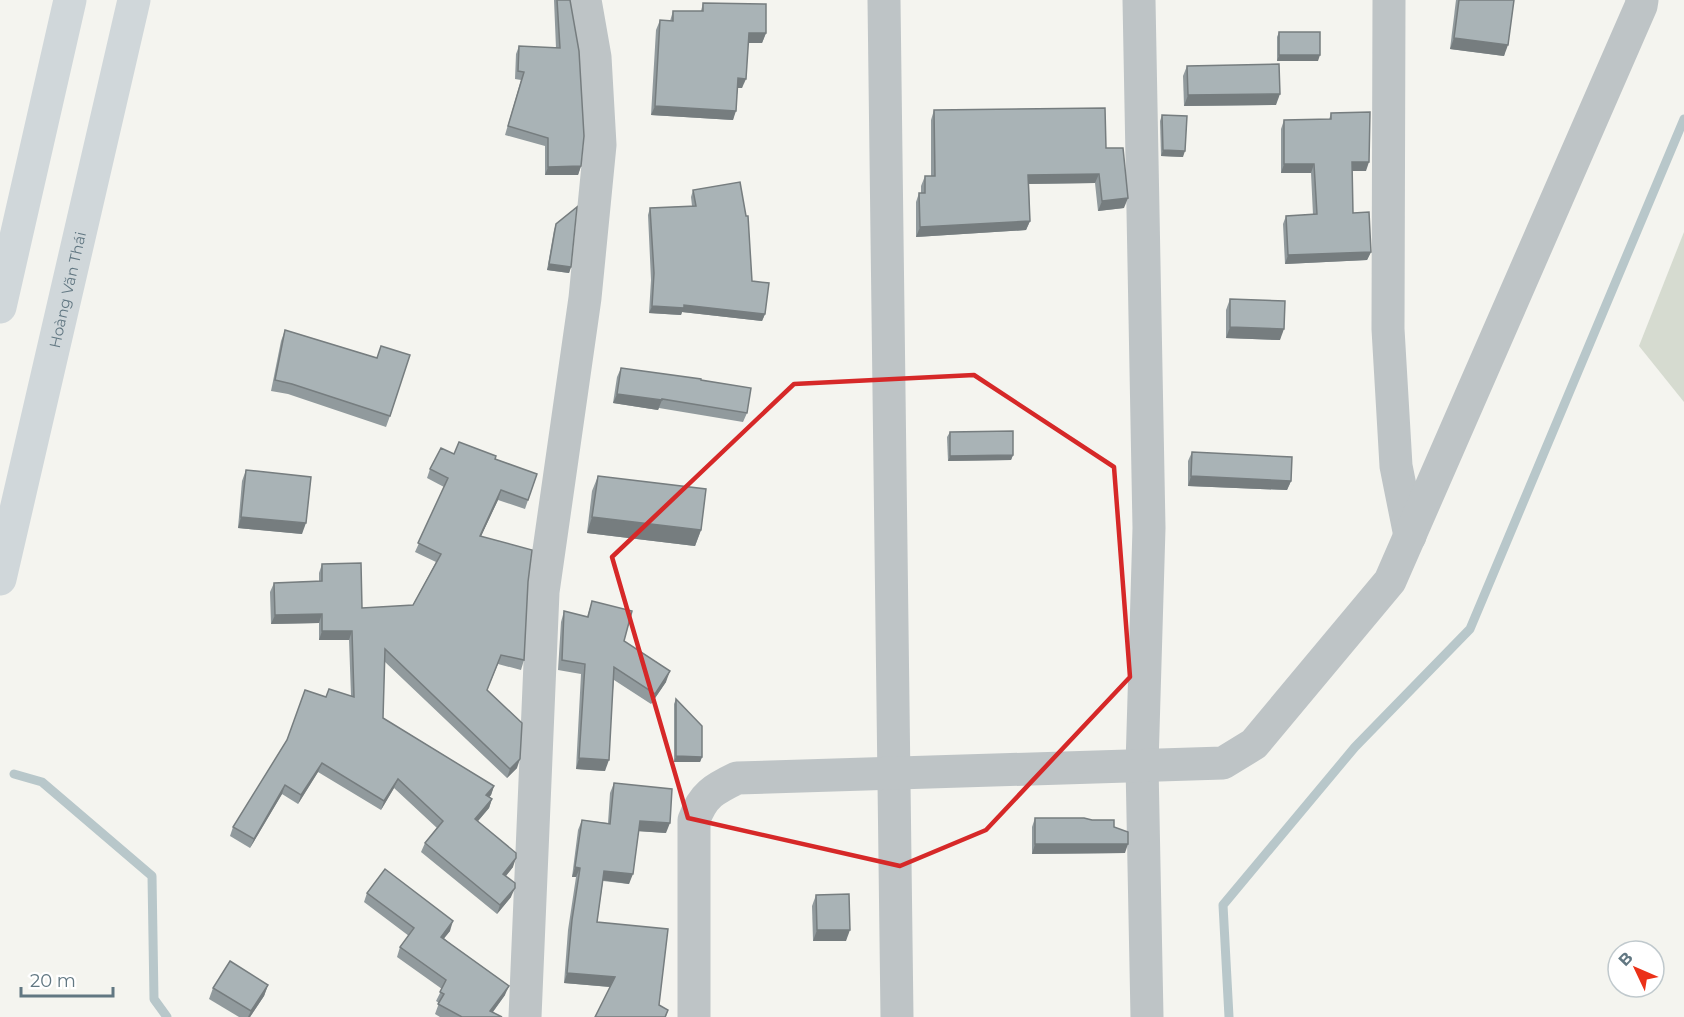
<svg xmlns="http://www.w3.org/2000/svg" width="1684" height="1017" font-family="Montserrat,sans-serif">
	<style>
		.green { fill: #d6dbd0 }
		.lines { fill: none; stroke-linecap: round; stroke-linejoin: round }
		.stream { stroke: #b8c7ca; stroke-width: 9 }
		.minor { stroke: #bec4c6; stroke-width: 33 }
		.primary { stroke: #d0d7da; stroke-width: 33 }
		.wall { fill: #919a9d }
		.shaded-wall { fill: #767d7f }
		.building { fill: #a9b3b6; stroke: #767d7f; stroke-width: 1.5 }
		.marked { fill: none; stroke: #d62828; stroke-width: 4.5; stroke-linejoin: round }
		.labels { text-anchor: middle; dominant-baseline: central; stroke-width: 6; stroke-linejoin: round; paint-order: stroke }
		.street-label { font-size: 15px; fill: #617782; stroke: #fff }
	</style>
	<rect width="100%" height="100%" fill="#f4f4ef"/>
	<polygon class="green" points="1684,232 1684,402 1639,346"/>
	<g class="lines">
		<g class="stream">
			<polyline points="14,774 42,782 152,876 154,999 167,1017"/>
			<polyline points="1229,1017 1223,905 1355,747 1470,629 1684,119"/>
		</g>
		<g class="minor">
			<polyline points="884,0 897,1017"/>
			<polyline points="1139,0 1149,528 1142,765 1147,1017"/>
			<polyline points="1389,0 1388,329 1396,466 1410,536"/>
			<polyline points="525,1017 543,592 585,298 600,145 595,57 585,0"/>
			<path d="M694 1017V820C703 795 714 789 737 778L1223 763 1254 744 1390 581 1641 6 1642 0"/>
		</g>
		<g class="primary">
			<polyline points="0,307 70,0"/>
			<path id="s1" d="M0 579 134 0"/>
		</g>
	</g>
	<g class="wall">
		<polygon points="554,0 570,0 581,166 578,175 545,175 545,146 505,135 521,80 515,79 516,54 519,46 556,48"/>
		<polygon points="1456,0 1514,0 1504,56 1450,49"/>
		<polygon points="703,3 766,33 762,43 748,43 742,88 738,88 733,120 651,115 656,30 660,20 670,21 673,11 701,11"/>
		<polygon points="1279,32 1318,61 1277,61 1277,37"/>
		<polygon points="1187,66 1276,105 1184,106 1183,76"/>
		<polygon points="934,110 1106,148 1124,208 1098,211 1095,183 1029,184 1030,221 1026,230 916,237 916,202 919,193 921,193 921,186 925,176 931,176 931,120"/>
		<polygon points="1331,113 1366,171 1352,171 1353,213 1371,252 1367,260 1285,264 1283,224 1286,216 1313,215 1311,173 1281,173 1281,129 1284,120 1329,120"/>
		<polygon points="1162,115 1183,157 1161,156 1160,121"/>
		<polygon points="693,190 752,281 765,314 762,321 682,312 681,315 649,313 651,280 648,215 650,208 692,206 691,197"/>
		<polygon points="556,224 571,267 569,273 547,270 554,230"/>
		<polygon points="1230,299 1280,340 1226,338 1226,310"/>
		<polygon points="285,330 377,358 381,346 390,416 386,427 288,394 271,391 281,341"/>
		<polygon points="621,368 701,380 747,413 743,422 659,408 658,410 613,403 617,377"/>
		<polygon points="950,432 1013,455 1011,460 948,461 947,437"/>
		<polygon points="1192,452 1291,481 1287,490 1188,486 1188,461"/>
		<polygon points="454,454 495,459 537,474 525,509 498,500 481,536 528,582 524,660 521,670 498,664 487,690 517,768 507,778 384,661 383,718 494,786 491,795 489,797 492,799 489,808 478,821 513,867 506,876 511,897 497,914 421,852 425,843 437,828 394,788 381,810 318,772 298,804 282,794 250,848 230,836 233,827 326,697 351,696 349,640 319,640 319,623 271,624 270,592 274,583 319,581 319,573 322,564 362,608 413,605 436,562 415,552 444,487 427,478 430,469"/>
		<polygon points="246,470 302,534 238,528 242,481"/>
		<polygon points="598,476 701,530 695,546 587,533 592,491"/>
		<polygon points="592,601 624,641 666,682 651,704 614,680 605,771 576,769 581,674 558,670 561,622 564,611 587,617"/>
		<polygon points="676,699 702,757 700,762 674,762 674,704"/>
		<polygon points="614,783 666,833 638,831 629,884 603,881 597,922 659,1005 668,1010 666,1017 595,1017 610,987 564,983 568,930 576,877 572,877 578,830 582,820 608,823 610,793"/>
		<polygon points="1035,818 1114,827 1125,853 1032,854 1032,827"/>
		<polygon points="367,893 450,931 444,938 505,995 493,1012 502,1017 440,1017 435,1014 439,1003 436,1001 442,989 397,957 400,947 409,936 364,902"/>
		<polygon points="816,895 846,941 813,941 812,906"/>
		<polygon points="268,985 264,996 250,1017 239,1017 209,999 213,988"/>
	</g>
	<g class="shaded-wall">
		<polygon points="749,33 766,33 762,43 745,43"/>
		<polygon points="1454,38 1508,45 1504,56 1450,49"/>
		<polygon points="1279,55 1320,55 1318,61 1277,61"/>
		<polygon points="738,78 746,79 742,88 735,88"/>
		<polygon points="1280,94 1276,105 1184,106 1188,95"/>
		<polygon points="655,106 736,111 733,120 651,115"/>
		<polygon points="1163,150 1185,151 1183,157 1161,156"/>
		<polygon points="1352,162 1369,162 1366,171 1349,171"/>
		<polygon points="1284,164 1314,164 1311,173 1281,173"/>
		<polygon points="581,166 578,175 545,175 548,167"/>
		<polygon points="1099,174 1095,183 1025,184 1028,175"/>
		<polygon points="1128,198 1124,208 1098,211 1102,201"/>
		<polygon points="1030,221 1026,230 916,237 920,227"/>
		<polygon points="1371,252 1367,260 1285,264 1288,255"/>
		<polygon points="549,264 571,267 569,273 547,270"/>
		<polygon points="684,305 765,314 762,321 682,312 681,315 649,313 652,306"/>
		<polygon points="1230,327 1284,329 1280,340 1226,338"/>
		<polygon points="617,394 662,400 658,410 613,403"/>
		<polygon points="1013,455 1011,460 948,461 950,456"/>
		<polygon points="1191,476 1291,481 1287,490 1188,486"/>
		<polygon points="501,490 498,500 477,545 480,536"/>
		<polygon points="241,517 306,523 302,534 238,528"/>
		<polygon points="592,517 701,530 695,546 587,533"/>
		<polygon points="322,614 319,623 271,624 275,615"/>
		<polygon points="322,631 352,631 349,640 319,640"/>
		<polygon points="670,671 666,682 651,704 655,694"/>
		<polygon points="676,756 702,757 700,762 674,762"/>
		<polygon points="579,758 609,760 605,771 576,769"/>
		<polygon points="520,759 517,768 507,778 510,769"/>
		<polygon points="322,763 318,772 298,804 301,795"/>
		<polygon points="398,779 394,788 381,810 384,801"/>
		<polygon points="285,785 282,794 250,848 254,839"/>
		<polygon points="494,786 491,795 483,804 486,795"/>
		<polygon points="492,799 489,808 472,828 475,819"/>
		<polygon points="640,821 670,823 666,833 636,831"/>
		<polygon points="1035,844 1128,844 1125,853 1032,854"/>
		<polygon points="516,858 513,867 500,883 503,874"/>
		<polygon points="575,867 580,868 576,877 572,877"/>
		<polygon points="604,871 633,874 629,884 601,880"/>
		<polygon points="515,888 511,897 497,914 500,905"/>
		<polygon points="453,921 450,931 438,946 441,937"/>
		<polygon points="817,930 850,930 846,941 813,941"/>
		<polygon points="567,973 615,977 611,987 564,983"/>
		<polygon points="268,985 264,996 250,1017 248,1017 251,1011"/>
		<polygon points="509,986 505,995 489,1017 490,1011"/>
	</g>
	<g class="building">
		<polygon points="557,0 570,0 579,51 584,136 581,166 548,167 548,138 508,126 524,72 518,71 519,46 560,48"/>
		<polygon points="1459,0 1514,0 1508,45 1454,38"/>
		<polygon points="703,3 766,4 766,33 749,33 746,79 738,78 736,111 655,106 660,20 673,21 673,11 703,11"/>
		<rect x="1279" y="32" width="41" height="23"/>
		<polygon points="1279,64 1280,94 1188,95 1187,66"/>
		<polygon points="1105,108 1106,148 1123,148 1128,198 1102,201 1099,174 1028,175 1030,221 920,227 919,193 925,193 925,176 935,176 934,110"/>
		<polygon points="1370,112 1369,162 1352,162 1353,213 1369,212 1371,252 1288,255 1286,216 1317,214 1314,164 1284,164 1284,120 1331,119 1331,113"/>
		<polygon points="1162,115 1187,116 1185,151 1163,150"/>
		<polygon points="740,182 746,216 748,216 752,281 769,283 765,314 684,305 684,308 652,306 654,273 650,208 696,206 693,190"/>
		<polygon points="577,207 571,267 549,264 556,224"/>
		<polygon points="1230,299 1285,301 1284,329 1230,327"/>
		<polygon points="285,330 377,358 381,346 410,355 390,416 292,384 275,380"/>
		<polygon points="621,368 701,379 701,380 751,388 747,413 662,399 662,400 617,394"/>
		<polygon points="1013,431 1013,455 950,456 950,432"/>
		<polygon points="459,442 496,456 495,459 537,474 528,500 501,490 480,536 532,550 528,582 524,660 501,655 487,690 522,723 520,759 510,769 385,649 383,718 494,786 486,795 492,799 475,819 516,853 516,858 503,874 515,883 515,888 500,905 425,843 443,821 398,779 384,801 322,763 301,795 285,785 254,839 233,827 287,740 305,690 326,697 329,689 354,697 352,631 322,631 322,614 275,615 274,583 322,581 322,564 361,563 362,608 413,605 441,554 418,543 448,478 430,469 441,448 454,454"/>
		<polygon points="1192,452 1292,457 1291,481 1191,476"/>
		<polygon points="246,470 311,477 306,523 241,517"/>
		<polygon points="598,476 706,489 701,530 592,517"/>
		<polygon points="592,601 632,611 624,641 670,671 655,694 614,667 609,760 579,758 585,664 562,660 564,611 588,617"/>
		<polygon points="676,699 702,726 702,757 676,756"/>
		<polygon points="614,783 672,789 670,823 640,821 633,874 604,871 597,922 668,929 659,1005 668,1010 665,1017 595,1017 615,977 567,973 572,920 580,868 575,867 582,820 610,824"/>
		<polygon points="1035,818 1084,818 1092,820 1114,820 1114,827 1128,832 1128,844 1035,844"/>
		<polygon points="385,869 453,921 441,937 509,986 490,1011 502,1017 462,1017 438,1004 444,994 440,992 446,980 400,947 414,928 367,893"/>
		<polygon points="849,894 850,930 817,930 816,895"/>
		<polygon points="230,961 268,985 251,1011 213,988"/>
	</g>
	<path class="marked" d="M974 375 1114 467 1130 677 986 830 900 866 688 818 612 557 794 384Z"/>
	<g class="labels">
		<g class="street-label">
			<text stroke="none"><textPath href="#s1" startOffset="297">Hoàng Văn Thái</textPath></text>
		</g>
	</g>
	<g transform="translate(1636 969) rotate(314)"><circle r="28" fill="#ffffff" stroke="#c0c9cd" stroke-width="1.5"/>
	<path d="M0-4.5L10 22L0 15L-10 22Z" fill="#eb3118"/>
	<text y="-9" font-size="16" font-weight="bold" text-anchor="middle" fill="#617782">B</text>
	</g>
	<path d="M21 987v9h92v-9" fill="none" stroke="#617782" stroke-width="3"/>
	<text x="30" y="987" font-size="18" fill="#617782" stroke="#ffffff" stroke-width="4.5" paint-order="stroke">20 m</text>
</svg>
